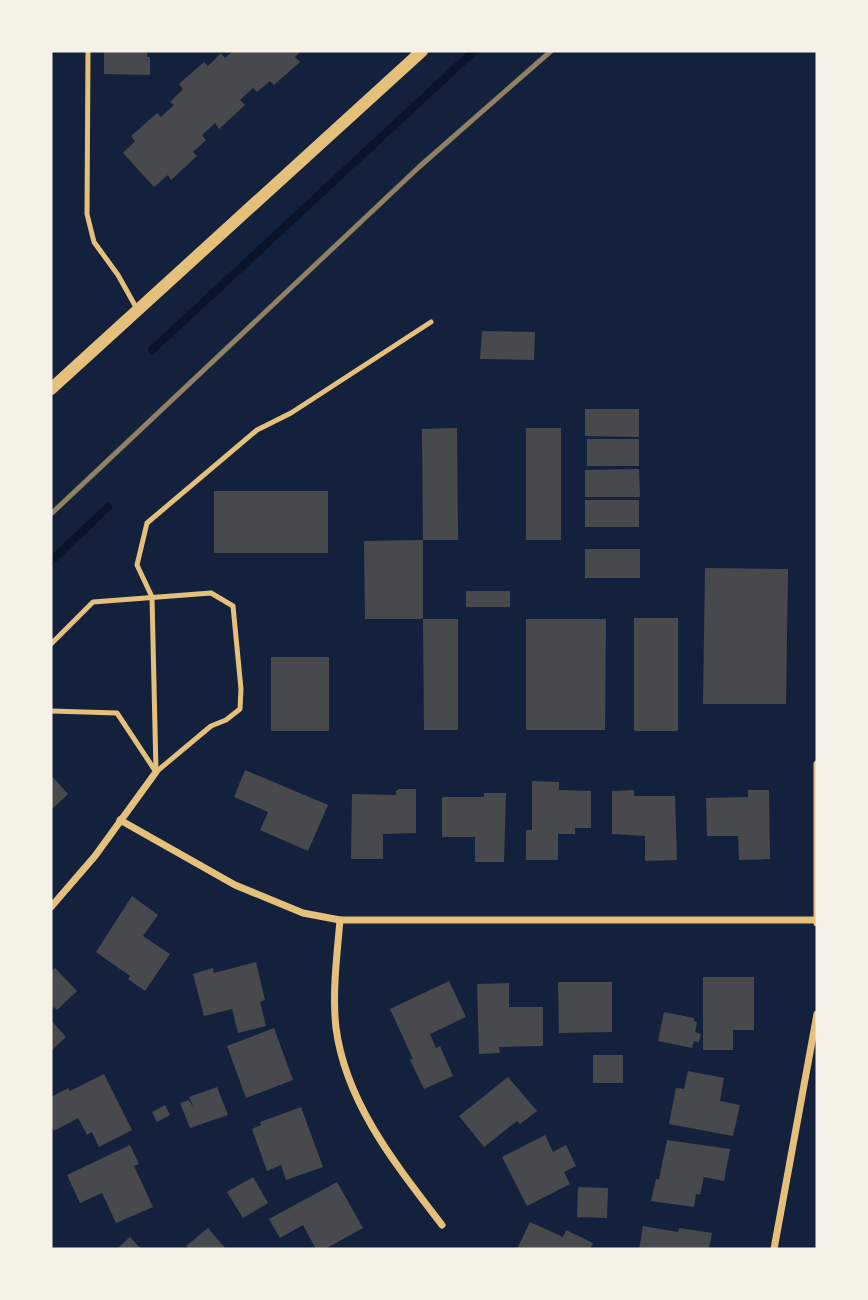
<svg xmlns="http://www.w3.org/2000/svg" width="868" height="1300" font-family="Ubuntu,sans-serif">
	<style>
		.lines { fill: none; stroke-linecap: round; stroke-linejoin: round }
		.stream { stroke: #0b132b; stroke-width: 8 }
		.building { fill: #48494c }
		.service { stroke: #e5c07b; stroke-width: 5 }
		.minor { stroke: #e5c07b; stroke-width: 7 }
		.tertiary { stroke: #e5c07b; stroke-width: 12 }
		.rail { stroke: #918062; stroke-width: 5 }
	</style>
	<rect width="100%" height="100%" fill="#14213d"/>
	<g class="lines">
		<g class="stream">
			<polyline points="152,350 474,51"/>
			<polyline points="51,561 108,507"/>
		</g>
	</g>
	<g class="building">
		<polygon points="104,51 147,51 147,57 150,57 150,75 104,74"/>
		<polygon points="233,51 301,51 295,57 300,62 274,85 270,81 257,92 253,88 240,100 245,105 219,129 215,123 202,135 206,140 193,152 197,156 171,180 168,175 154,187 123,153 135,141 131,136 157,113 161,117 174,105 170,102 183,89 179,84 204,62 208,66 221,53 225,58"/>
		<polygon points="482,331 535,332 534,360 480,359"/>
		<polygon points="585,409 639,409 639,437 585,436"/>
		<polygon points="457,428 458,540 423,540 422,429"/>
		<rect x="526" y="428" width="35" height="112"/>
		<rect x="587" y="439" width="52" height="27"/>
		<polygon points="639,469 640,497 585,497 585,470"/>
		<rect x="214" y="491" width="114" height="62"/>
		<rect x="585" y="500" width="54" height="27"/>
		<polygon points="423,540 423,619 365,619 364,541"/>
		<rect x="585" y="549" width="55" height="29"/>
		<polygon points="705,568 788,569 786,704 703,704"/>
		<rect x="466" y="591" width="44" height="16"/>
		<rect x="634" y="618" width="44" height="113"/>
		<polygon points="423,619 458,619 458,730 424,730"/>
		<polygon points="526,619 606,619 605,730 526,730"/>
		<rect x="271" y="657" width="58" height="74"/>
		<polygon points="245,770 328,805 308,851 260,830 268,812 234,797"/>
		<polygon points="51,775 68,794 51,810"/>
		<polygon points="532,781 559,782 559,790 591,791 591,828 575,828 575,834 558,834 558,860 526,860 526,830 532,830"/>
		<polygon points="399,789 416,789 416,833 383,834 383,859 351,859 352,794 396,795 396,791"/>
		<polygon points="634,790 634,796 675,796 677,860 645,861 645,836 612,834 612,791"/>
		<polygon points="748,790 769,790 770,859 739,860 738,836 707,836 706,798 748,797"/>
		<polygon points="484,793 506,793 504,862 475,862 475,837 442,837 442,797 484,797"/>
		<polygon points="132,896 158,915 143,936 170,954 145,991 128,979 130,976 96,952"/>
		<polygon points="256,962 265,1000 260,1002 266,1026 238,1033 232,1009 204,1016 193,974 213,968 214,973"/>
		<polygon points="55,968 77,991 57,1010 54,1007 51,1011 51,972"/>
		<polygon points="703,977 754,977 754,1030 733,1030 733,1050 703,1050"/>
		<polygon points="449,981 466,1017 430,1034 436,1048 440,1046 453,1076 424,1089 410,1060 413,1059 390,1009"/>
		<polygon points="558,982 612,982 612,1032 559,1033"/>
		<polygon points="509,983 509,1007 543,1007 543,1046 499,1047 500,1053 479,1054 477,984"/>
		<polygon points="664,1012 694,1018 694,1021 697,1022 695,1032 701,1034 699,1042 694,1041 692,1048 658,1041"/>
		<polygon points="51,1020 66,1037 51,1051"/>
		<polygon points="274,1028 293,1080 246,1098 227,1046"/>
		<rect x="593" y="1055" width="30" height="28"/>
		<polygon points="688,1071 724,1078 720,1101 740,1105 733,1136 669,1124 676,1088 684,1089"/>
		<polygon points="104,1074 132,1130 99,1147 92,1132 87,1135 78,1118 54,1131 51,1125 51,1097 68,1088 70,1091"/>
		<polygon points="508,1077 537,1111 520,1124 517,1121 484,1147 459,1116"/>
		<polygon points="217,1087 228,1115 190,1128 180,1103 189,1100 194,1109 189,1097"/>
		<polygon points="165,1105 170,1115 157,1122 152,1112"/>
		<polygon points="301,1107 323,1167 286,1180 281,1165 267,1171 252,1129 261,1125 260,1122"/>
		<polygon points="545,1135 553,1152 566,1145 576,1166 564,1172 570,1184 527,1206 502,1157"/>
		<polygon points="667,1140 730,1149 724,1181 704,1177 700,1195 696,1194 694,1207 651,1201 656,1179 659,1179"/>
		<polygon points="130,1145 139,1164 134,1166 153,1207 116,1223 102,1193 80,1203 67,1175"/>
		<polygon points="253,1177 268,1203 243,1218 227,1192"/>
		<polygon points="337,1182 363,1228 325,1249 316,1249 303,1225 280,1238 269,1219"/>
		<polygon points="578,1187 608,1188 607,1218 577,1217"/>
		<polygon points="530,1222 563,1237 566,1230 593,1243 590,1249 517,1249"/>
		<polygon points="643,1226 678,1232 679,1228 712,1233 709,1249 639,1249"/>
		<polygon points="208,1228 226,1249 189,1249 186,1246"/>
		<polygon points="130,1237 141,1249 117,1249"/>
	</g>
	<g class="lines">
		<g class="service">
			<polyline points="88,51 87,214 94,242 118,275 137,309"/>
			<polyline points="51,644 93,602 211,593 233,606 241,689 240,709 226,720 211,726 156,772"/>
			<polyline points="51,711 117,713 156,772"/>
			<polyline points="156,772 152,597 137,565 147,523 257,430 291,413 431,322"/>
		</g>
		<g class="minor">
			<polyline points="817,764 817,923"/>
			<polyline points="120,820 235,885 303,913 340,920 817,920"/>
			<polyline points="51,907 95,856 156,772"/>
			<path d="M340 920C337 956 332 992 336 1028 346 1104 397 1166 442 1225"/>
			<polyline points="774,1249 817,1014"/>
		</g>
		<polyline class="tertiary" points="51,389 422,51"/>
		<polyline class="rail" points="51,514 419,167 551,51"/>
	</g>
	<rect width="868" height="1300" fill="none" stroke="#f6f1e7" stroke-width="105"/>
</svg>
